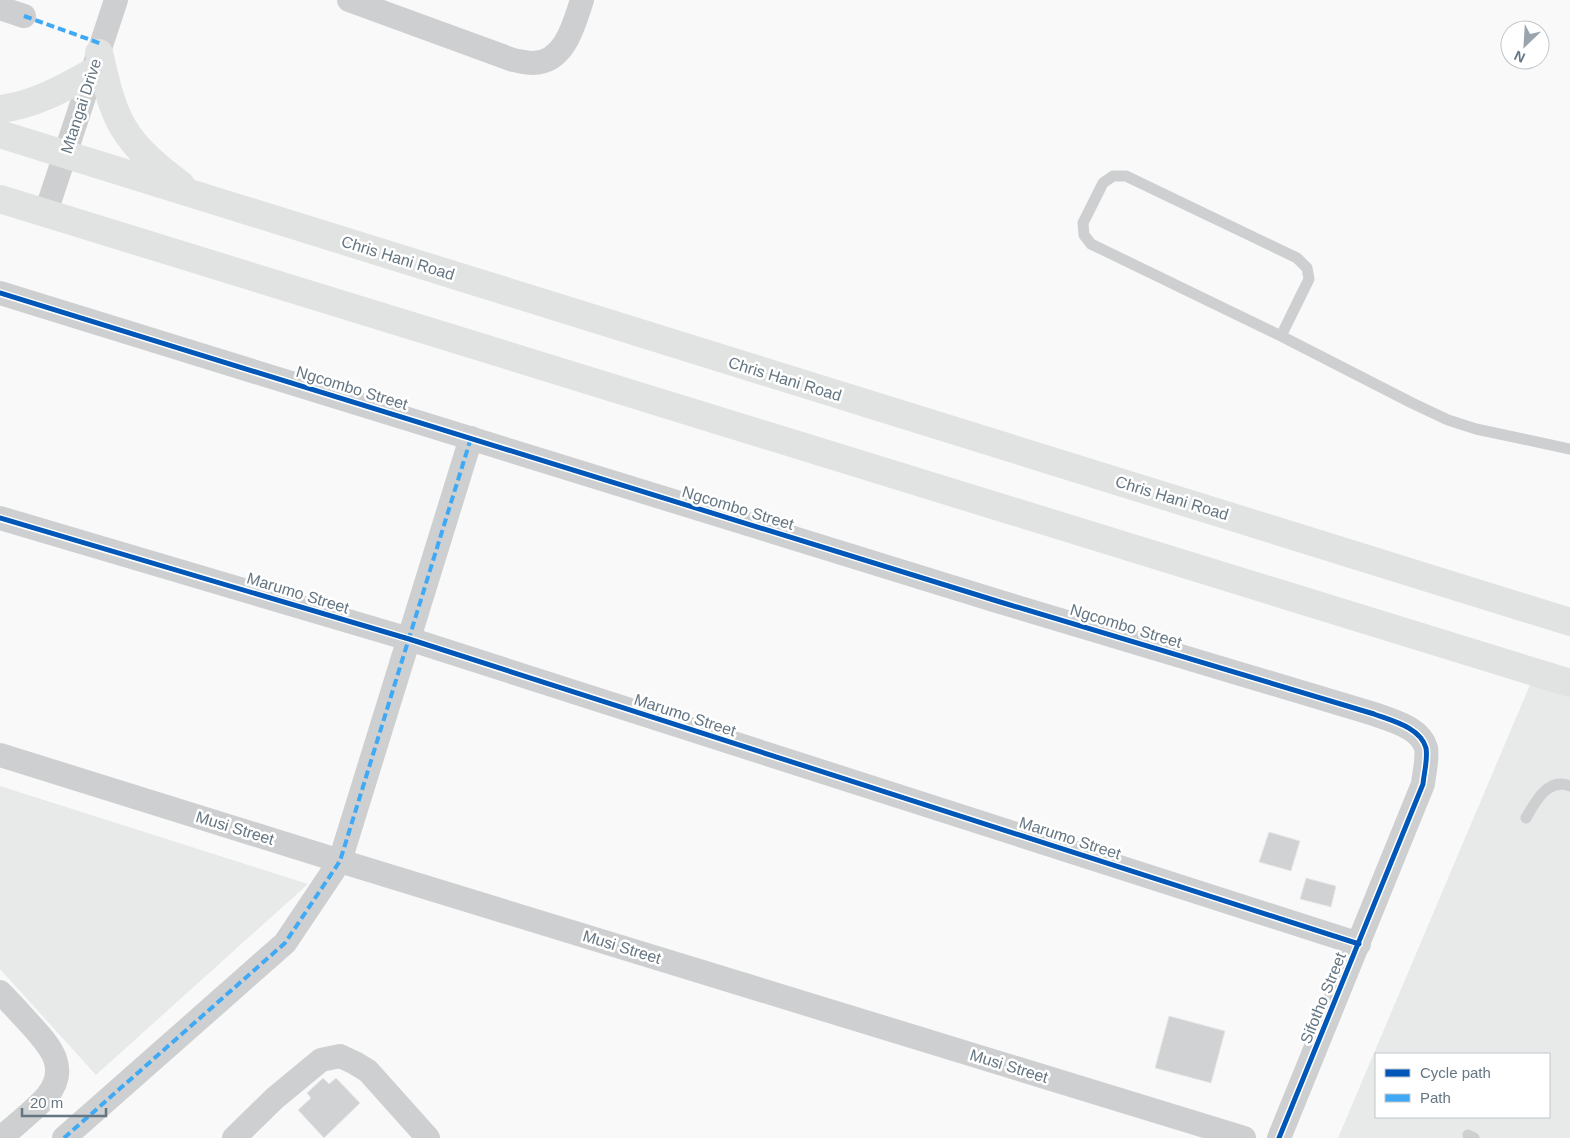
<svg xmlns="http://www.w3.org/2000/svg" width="1570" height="1138" font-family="Helvetica,sans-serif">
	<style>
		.built { fill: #e8e9e9; fill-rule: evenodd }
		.building { fill: #d0d2d3; stroke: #e8e8e8 }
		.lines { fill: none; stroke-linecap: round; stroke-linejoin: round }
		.lane { stroke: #cecfd0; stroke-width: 11 }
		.street { stroke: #cecfd0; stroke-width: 24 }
		.secondary { stroke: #e1e2e2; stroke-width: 28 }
		.quiet { stroke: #3fa9f5; stroke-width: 4; stroke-dasharray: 8 4; stroke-linecap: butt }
		.cycleway-casing { stroke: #fff; stroke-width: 8 }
		.cycleway { stroke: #0057b8; stroke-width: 5 }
		.labels { text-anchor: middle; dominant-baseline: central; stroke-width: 5; stroke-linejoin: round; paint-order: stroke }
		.street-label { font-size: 16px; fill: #657683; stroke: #fff }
	</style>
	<rect width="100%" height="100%" fill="#f9f9f9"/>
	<g class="built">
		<path d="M1532 680 1570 692V1138H1338ZM1376 1054H1549V1117H1376Z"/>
		<polygon points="0,786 308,884 96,1075 0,969"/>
	</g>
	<g class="building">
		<polygon points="1269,832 1300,841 1291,871 1259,862"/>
		<polygon points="1306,878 1336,886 1331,907 1300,899"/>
		<polygon points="1169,1016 1225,1031 1211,1083 1155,1068"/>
		<polygon points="323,1078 329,1084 336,1078 360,1103 324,1138 298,1110 311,1098 307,1093"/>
	</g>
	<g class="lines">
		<g class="lane">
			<polyline points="1281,336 1309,279 1307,268 1297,258 1126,176 1113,176 1103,183 1083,223 1084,235 1091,244 1281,336 1412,403 1448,420 1476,429 1570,449"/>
			<path d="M1526 818C1535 802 1548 777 1570 786"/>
			<polyline points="1468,1135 1474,1138"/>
		</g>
		<g class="street">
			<path d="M349 0 513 60C519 61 526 63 533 63 565 63 574 24 582 0"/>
			<polyline points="0,8 24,16"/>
			<polyline points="46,212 116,0"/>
			<path d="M0 293 997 601 1374 714C1392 721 1420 727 1426 748 1428 759 1424 773 1423 784L1279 1138"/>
			<polyline points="0,518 409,639 1359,944"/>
			<polyline points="0,755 340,861 1244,1138"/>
			<path d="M0 992C10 1002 19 1012 29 1023 48 1044 71 1067 47 1096 34 1111 16 1124 1 1138"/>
			<polyline points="64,1138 285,943 340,861 471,438"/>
			<polyline points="234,1138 275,1098 321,1060 340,1056 355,1063 368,1071 428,1138"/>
		</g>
		<g class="secondary">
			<path d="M99 53C105 77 110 105 123 127 137 151 160 169 181 185"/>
			<path d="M0 109C34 105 64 88 93 72"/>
			<polyline points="0,134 1570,622"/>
			<polyline points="0,199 1570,683"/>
		</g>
		<g class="quiet">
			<polyline points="24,16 102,44"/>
			<polyline points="64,1138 285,943 340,861 471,438"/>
		</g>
		<defs>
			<g id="cycleway">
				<path d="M0 293 997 601 1374 714C1392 721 1420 727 1426 748 1428 759 1424 773 1423 784L1279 1138"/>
				<polyline points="0,518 409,639 1359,944"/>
			</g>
		</defs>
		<use href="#cycleway" class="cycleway-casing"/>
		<use href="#cycleway" class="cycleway"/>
	</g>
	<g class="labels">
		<g class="street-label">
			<text transform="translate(81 106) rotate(-72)">Mtangai Drive</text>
			<text transform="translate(398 258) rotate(17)">Chris Hani Road</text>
			<text transform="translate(785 379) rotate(17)">Chris Hani Road</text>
			<text transform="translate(352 388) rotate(17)">Ngcombo Street</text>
			<text transform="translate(1172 498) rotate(17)">Chris Hani Road</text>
			<text transform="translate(738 508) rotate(17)">Ngcombo Street</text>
			<text transform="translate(298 593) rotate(17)">Marumo Street</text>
			<text transform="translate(1126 626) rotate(17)">Ngcombo Street</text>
			<text transform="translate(685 715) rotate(18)">Marumo Street</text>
			<text transform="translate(235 828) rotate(17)">Musi Street</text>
			<text transform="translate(1070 838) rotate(18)">Marumo Street</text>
			<text transform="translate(622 947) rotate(17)">Musi Street</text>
			<text transform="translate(1323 998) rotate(-68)">Sifotho Street</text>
			<text transform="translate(1009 1066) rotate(17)">Musi Street</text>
		</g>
	</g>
	<rect x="1375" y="1053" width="175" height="65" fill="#ffffff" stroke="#c1c8cd"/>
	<rect x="1385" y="1069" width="25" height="8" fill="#0057b8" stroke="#c1c8cd"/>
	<text x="1420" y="1078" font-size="15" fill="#657683">Cycle path</text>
	<rect x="1385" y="1094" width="25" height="8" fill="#3fa9f5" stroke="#c1c8cd"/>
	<text x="1420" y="1103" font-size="15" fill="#657683">Path</text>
	<g transform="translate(1525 45) rotate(205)"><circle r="24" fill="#ffffff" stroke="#c1c8cd"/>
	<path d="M0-4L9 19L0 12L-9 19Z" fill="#99a4ac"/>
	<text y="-8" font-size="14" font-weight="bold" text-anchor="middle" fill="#657683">N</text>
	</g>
	<path d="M22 1108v8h84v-8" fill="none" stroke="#657683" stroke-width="2.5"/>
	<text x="30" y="1108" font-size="15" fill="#657683" stroke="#ffffff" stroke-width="4" paint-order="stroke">20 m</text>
</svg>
